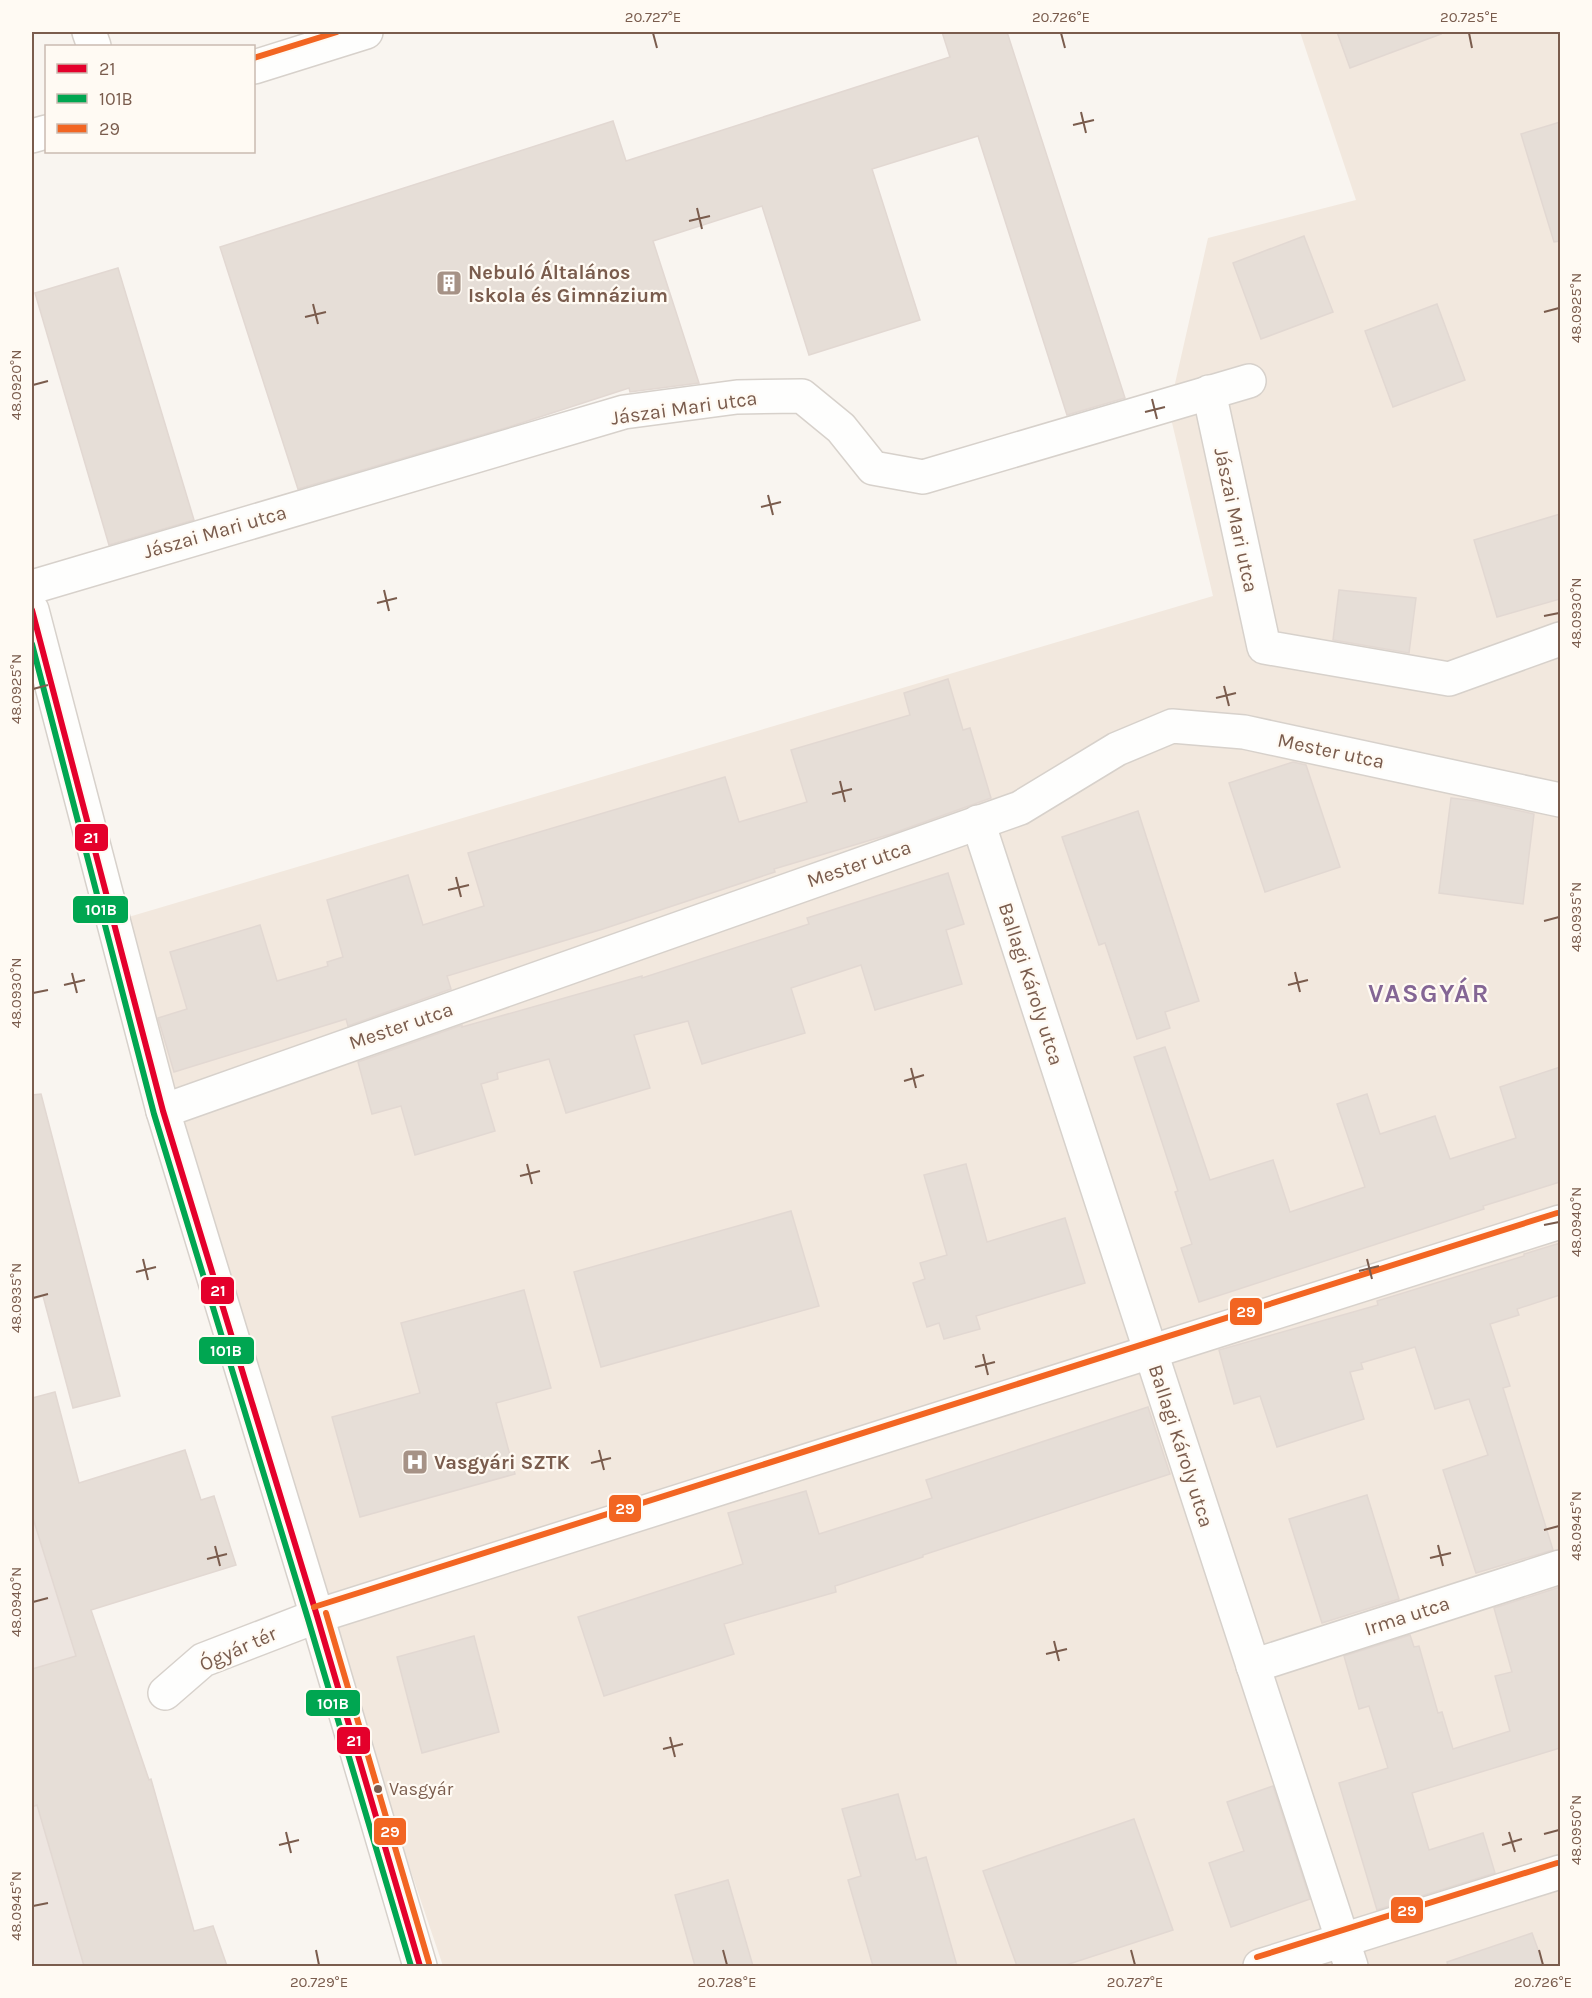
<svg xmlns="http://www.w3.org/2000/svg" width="1592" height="1998" font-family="Karla,sans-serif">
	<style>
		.residential { fill: #f2e8de }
		.industrial { fill: #ede5e0 }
		.building { fill: #e6ded7; stroke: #e2d8d2; stroke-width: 1.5 }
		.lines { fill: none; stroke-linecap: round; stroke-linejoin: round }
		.minor-casing { stroke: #d7d1cb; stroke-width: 36 }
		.minor { stroke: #fefefd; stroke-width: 33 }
		.bus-1-casing { stroke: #fffaf3; stroke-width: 10 }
		.bus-2-casing { stroke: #fffaf3; stroke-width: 10 }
		.bus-3-casing { stroke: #fffaf3; stroke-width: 10 }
		.bus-1 { stroke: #e4002b; stroke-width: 6 }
		.bus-2 { stroke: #00a651; stroke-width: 6 }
		.bus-3 { stroke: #f26522; stroke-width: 6 }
		.ticks { fill: none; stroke: #7a5c4d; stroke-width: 2 }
		.bus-dot { fill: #7a5c4d; stroke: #fffaf3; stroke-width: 2 }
		.labels { text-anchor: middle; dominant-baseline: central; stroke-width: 4.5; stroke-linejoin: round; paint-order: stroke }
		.bus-label { font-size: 18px; fill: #7a5c4d; stroke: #fffaf3; text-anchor: start }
		.poi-label { font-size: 20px; font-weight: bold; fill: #7a5c4d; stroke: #fffaf3; text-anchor: start }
		.street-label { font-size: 20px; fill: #7a5c4d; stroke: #fffaf3 }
		.district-label { font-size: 26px; font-weight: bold; letter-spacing: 1.5px; fill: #846695; stroke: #fffaf3 }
		.line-badge { stroke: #fffaf3; stroke-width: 2 }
		.badge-label { font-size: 16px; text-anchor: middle; font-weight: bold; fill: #fff }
		.neatline { fill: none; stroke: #7a5c4d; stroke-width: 2 }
		.ticks-label { font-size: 15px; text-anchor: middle; fill: #7a5c4d }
	</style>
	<rect width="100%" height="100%" fill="#f9f5f0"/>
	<polygon class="residential" points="1300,32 1560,32 1560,1966 443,1966 403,1848 115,921 1213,596 1169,410 1208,238 1356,200"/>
	<polygon class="industrial" points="32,1450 173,1966 32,1966"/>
	<g class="building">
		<polygon points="942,32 1007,32 1125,398 1067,415 978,136 872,169 920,320 809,355 762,206 653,241 699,383 630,392 629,388 509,427 298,489 220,247 613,121 626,161 950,57"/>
		<polygon points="1337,32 1440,32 1441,34 1350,68"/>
		<polygon points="1560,122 1560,241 1554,242 1521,134"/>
		<polygon points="1304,236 1333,312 1261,339 1233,263"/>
		<polygon points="118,268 194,520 109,545 35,293"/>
		<polygon points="1437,304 1465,380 1393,407 1365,331"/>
		<polygon points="1560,514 1560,599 1497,617 1474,540"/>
		<polygon points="1339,590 1416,598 1409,653 1333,640"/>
		<polygon points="948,679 963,730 970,728 991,798 891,834 774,869 775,872 603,929 447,976 451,989 348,1026 346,1019 174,1072 158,1018 187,1009 170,952 260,925 277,981 328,966 327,962 343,957 327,900 408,875 423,925 484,906 468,853 725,777 739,822 807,802 791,750 910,715 904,693"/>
		<polygon points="1293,762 1306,765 1340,867 1265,892 1229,783"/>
		<polygon points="1451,798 1476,801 1534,814 1523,904 1439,893"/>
		<polygon points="1138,811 1199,1001 1165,1012 1170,1028 1137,1039 1105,943 1099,945 1062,837"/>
		<polygon points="948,873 964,924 946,930 962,984 875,1010 861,965 791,988 805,1033 702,1064 688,1021 634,1035 650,1088 566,1113 549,1059 497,1073 498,1079 481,1084 495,1131 415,1155 401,1106 372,1114 358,1062 462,1025 462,1027 642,976 642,978 809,924 807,918"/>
		<polygon points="1165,1047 1210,1180 1273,1160 1290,1212 1365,1187 1337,1104 1367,1094 1380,1134 1435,1116 1450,1159 1516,1138 1500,1087 1560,1067 1560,1182 1483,1206 1484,1209 1199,1302 1181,1248 1192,1244 1175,1192 1178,1191 1134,1057"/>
		<polygon points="41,1094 120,1396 73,1408 43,1296 32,1299 32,1095"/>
		<polygon points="966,1164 987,1242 1065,1218 1085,1283 976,1316 980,1329 944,1339 939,1323 927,1327 913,1283 925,1279 920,1263 947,1255 924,1175"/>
		<polygon points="791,1211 819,1306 601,1367 574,1272"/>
		<polygon points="1560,1243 1560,1295 1517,1309 1519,1315 1490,1324 1510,1386 1503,1388 1553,1550 1476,1573 1443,1470 1488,1455 1469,1399 1435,1409 1415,1347 1361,1363 1363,1369 1350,1372 1364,1419 1277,1447 1260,1396 1234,1404 1219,1350 1378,1305 1377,1301 1524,1256 1524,1254"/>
		<polygon points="524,1290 551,1388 496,1403 515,1474 360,1517 332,1417 420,1393 401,1323"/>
		<polygon points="55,1392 79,1483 185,1450 201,1500 214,1496 236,1565 91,1610 149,1780 151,1779 194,1931 213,1926 227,1966 84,1966 37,1805 32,1807 32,1669 76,1656 32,1515 32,1398"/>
		<polygon points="1148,1407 1170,1474 923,1555 923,1557 835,1586 836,1592 724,1624 734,1654 604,1696 578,1617 743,1564 728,1513 806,1491 819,1534 932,1498 926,1480"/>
		<polygon points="1367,1495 1399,1599 1322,1623 1289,1519"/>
		<polygon points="1560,1587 1560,1748 1412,1793 1429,1850 1483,1833 1495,1873 1377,1910 1339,1783 1388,1768 1369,1706 1359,1709 1344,1656 1410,1635 1414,1647 1419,1646 1438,1713 1442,1712 1453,1749 1510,1731 1495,1676 1512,1672 1494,1608"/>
		<polygon points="474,1636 499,1732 422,1753 397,1657"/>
		<polygon points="1273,1786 1310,1899 1231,1927 1209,1863 1244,1851 1227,1802"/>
		<polygon points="898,1794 916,1860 926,1857 957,1966 873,1966 848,1880 861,1876 842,1809"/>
		<polygon points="1134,1819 1173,1930 1063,1966 1017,1966 983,1871"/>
		<polygon points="728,1880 753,1966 695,1966 675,1895"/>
		<polygon points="1532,1933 1544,1966 1448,1966 1447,1962"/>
	</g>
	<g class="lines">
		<defs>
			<g id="minor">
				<polyline points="89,32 94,46"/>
				<polyline points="254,67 366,32"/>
				<polyline points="32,136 46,132"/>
				<polyline points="1209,392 1264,647 1449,679 1560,639"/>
				<polyline points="32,587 624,412 737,397 802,396 841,428 873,468 923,477 1249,381"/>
				<polyline points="32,610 163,1111 317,1616 420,1966"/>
				<polyline points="978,822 1351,1966"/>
				<polyline points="163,1111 1020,808 1117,749 1172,726 1244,732 1560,800"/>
				<polyline points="1253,1666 1560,1567"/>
				<polyline points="165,1693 203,1660 317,1616 1560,1222"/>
				<polyline points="1260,1966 1560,1872"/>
			</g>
		</defs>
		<use href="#minor" class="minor-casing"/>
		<use href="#minor" class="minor"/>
		<defs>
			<polyline id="bus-1" points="32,610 163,1111 317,1616 420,1966"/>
			<polyline id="bus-2" points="32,644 154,1114 308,1619 411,1966"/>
			<g id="bus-3">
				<polyline points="254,58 337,32"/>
				<polyline points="314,1607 1557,1213"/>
				<polyline points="326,1613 429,1963"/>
				<polyline points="1257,1957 1557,1863"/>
			</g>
		</defs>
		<use href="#bus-1" class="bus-1-casing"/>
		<use href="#bus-2" class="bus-2-casing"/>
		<use href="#bus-3" class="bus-3-casing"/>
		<use href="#bus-1" class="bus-1"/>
		<use href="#bus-2" class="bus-2"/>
		<use href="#bus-3" class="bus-3"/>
	</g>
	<path class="ticks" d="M653 33 657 48M1061 33 1065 48M1469 33 1472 48M1081 112 1086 133M1073 125 1094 120M697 208 702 229M689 221 710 216M313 304 318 324M1544 312 1559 308M305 317 326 312M33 385 48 381M1152 399 1157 419M1145 412 1165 407M768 495 773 515M761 507 781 502M384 590 389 611M377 603 397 598M1544 616 1559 613M1224 686 1229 706M33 689 48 685M1216 698 1236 693M840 781 845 802M832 794 852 789M456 877 461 897M448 890 469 885M1544 921 1559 917M1295 972 1300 992M72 973 77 993M64 985 85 980M1288 985 1308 980M33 993 48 990M911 1068 916 1088M904 1081 924 1075M527 1164 532 1184M520 1176 540 1171M1544 1225 1559 1222M143 1259 148 1280M1367 1259 1372 1279M1359 1271 1379 1266M136 1272 156 1267M33 1298 48 1294M983 1354 988 1375M975 1367 995 1362M599 1450 604 1470M591 1463 611 1458M1544 1530 1559 1526M1438 1545 1443 1566M215 1546 220 1566M1430 1558 1451 1553M207 1559 227 1554M33 1602 48 1598M1054 1641 1059 1661M1046 1654 1067 1649M670 1737 675 1757M663 1749 683 1744M286 1832 291 1853M1509 1832 1515 1852M1544 1834 1559 1830M279 1845 299 1840M1502 1845 1522 1839M33 1906 48 1903M316 1950 319 1965M723 1950 727 1965M1131 1950 1135 1965M1539 1950 1543 1965"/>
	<defs>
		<symbol id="building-square" viewBox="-11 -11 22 22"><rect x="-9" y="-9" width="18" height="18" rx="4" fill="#a69286" stroke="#fffaf3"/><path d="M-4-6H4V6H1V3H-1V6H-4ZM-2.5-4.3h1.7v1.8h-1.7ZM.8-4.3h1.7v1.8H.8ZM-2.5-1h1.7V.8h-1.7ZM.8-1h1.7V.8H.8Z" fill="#fff"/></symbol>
		<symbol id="hospital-square" viewBox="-11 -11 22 22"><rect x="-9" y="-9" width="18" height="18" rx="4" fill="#a69286" stroke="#fffaf3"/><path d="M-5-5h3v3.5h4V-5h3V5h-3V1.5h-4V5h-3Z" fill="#fff"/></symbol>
	</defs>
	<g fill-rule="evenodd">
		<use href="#building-square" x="434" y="268" width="30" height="30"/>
		<use href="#hospital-square" x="400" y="1447" width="30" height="30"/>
	</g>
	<circle class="bus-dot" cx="378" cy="1789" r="5"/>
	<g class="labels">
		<g class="bus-label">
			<text x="389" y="1789">Vasgyár</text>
		</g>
		<g class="poi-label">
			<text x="468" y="272">Nebuló Általános<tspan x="468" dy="23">Iskola és Gimnázium</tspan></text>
			<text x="434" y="1462">Vasgyári SZTK</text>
		</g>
		<g class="street-label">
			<text transform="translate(684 408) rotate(-8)">Jászai Mari utca</text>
			<text transform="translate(1236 520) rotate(78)">Jászai Mari utca</text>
			<text transform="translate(215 532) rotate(-16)">Jászai Mari utca</text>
			<text transform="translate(1331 751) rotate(12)">Mester utca</text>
			<text transform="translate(859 864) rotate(-19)">Mester utca</text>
			<text transform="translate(1031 984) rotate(72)">Ballagi Károly utca</text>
			<text transform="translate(401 1026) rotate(-19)">Mester utca</text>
			<text transform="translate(1181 1446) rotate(72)">Ballagi Károly utca</text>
			<text transform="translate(1407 1616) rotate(-18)">Irma utca</text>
			<text transform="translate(238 1649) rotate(-24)">Ógyár tér</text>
		</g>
		<g class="district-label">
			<text x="1429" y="993">VASGYÁR</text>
		</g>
	</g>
	<g class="line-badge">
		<rect x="74" y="823" width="35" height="29" rx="6" fill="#e4002b"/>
		<rect x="72" y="895" width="57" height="29" rx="6" fill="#00a651"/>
		<rect x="200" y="1276" width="35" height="29" rx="6" fill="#e4002b"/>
		<rect x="1229" y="1297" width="34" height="29" rx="6" fill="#f26522"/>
		<rect x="198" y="1336" width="57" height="29" rx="6" fill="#00a651"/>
		<rect x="608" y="1494" width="34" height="29" rx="6" fill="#f26522"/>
		<rect x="305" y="1689" width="56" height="28" rx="6" fill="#00a651"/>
		<rect x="336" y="1726" width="35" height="29" rx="6" fill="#e4002b"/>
		<rect x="373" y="1817" width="34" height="29" rx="6" fill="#f26522"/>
		<rect x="1390" y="1896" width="34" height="28" rx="6" fill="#f26522"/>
	</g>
	<g class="badge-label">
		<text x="91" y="843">21</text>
		<text x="101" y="915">101B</text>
		<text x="218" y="1296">21</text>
		<text x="1246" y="1317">29</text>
		<text x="226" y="1356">101B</text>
		<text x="625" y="1514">29</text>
		<text x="333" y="1709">101B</text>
		<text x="354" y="1746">21</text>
		<text x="390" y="1837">29</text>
		<text x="1407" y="1916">29</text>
	</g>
	<rect width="1592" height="1998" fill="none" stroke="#fffaf3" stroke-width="66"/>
	<rect x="45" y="45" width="210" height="108" fill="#fffaf3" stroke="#cabbb1" stroke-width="1.5"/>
	<rect x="57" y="64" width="30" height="9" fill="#e4002b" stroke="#cabbb1" stroke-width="1.5"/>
	<text x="99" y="75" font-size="18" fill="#7a5c4d">21</text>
	<rect x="57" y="94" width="30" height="9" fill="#00a651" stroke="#cabbb1" stroke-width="1.5"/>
	<text x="99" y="105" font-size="18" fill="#7a5c4d">101B</text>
	<rect x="57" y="124" width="30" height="9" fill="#f26522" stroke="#cabbb1" stroke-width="1.5"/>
	<text x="99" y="135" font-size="18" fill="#7a5c4d">29</text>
	<rect x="33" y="33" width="1526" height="1932" class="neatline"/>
	<g class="ticks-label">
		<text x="653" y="22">20.727°E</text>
		<text x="1061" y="22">20.726°E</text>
		<text x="1469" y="22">20.725°E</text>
		<text transform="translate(1576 308) rotate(-90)" y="5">48.0925°N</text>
		<text transform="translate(16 385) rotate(-90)" y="5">48.0920°N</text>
		<text transform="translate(1576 613) rotate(-90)" y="5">48.0930°N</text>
		<text transform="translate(16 689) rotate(-90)" y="5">48.0925°N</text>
		<text transform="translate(1576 917) rotate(-90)" y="5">48.0935°N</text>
		<text transform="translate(16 993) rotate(-90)" y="5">48.0930°N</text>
		<text transform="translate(1576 1222) rotate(-90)" y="5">48.0940°N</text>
		<text transform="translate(16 1298) rotate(-90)" y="5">48.0935°N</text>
		<text transform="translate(1576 1526) rotate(-90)" y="5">48.0945°N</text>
		<text transform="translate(16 1602) rotate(-90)" y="5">48.0940°N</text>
		<text transform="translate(1576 1830) rotate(-90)" y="5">48.0950°N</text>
		<text transform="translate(16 1906) rotate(-90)" y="5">48.0945°N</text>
		<text x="319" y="1987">20.729°E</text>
		<text x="727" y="1987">20.728°E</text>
		<text x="1135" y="1987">20.727°E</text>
		<text x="1543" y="1987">20.726°E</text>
	</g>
</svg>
